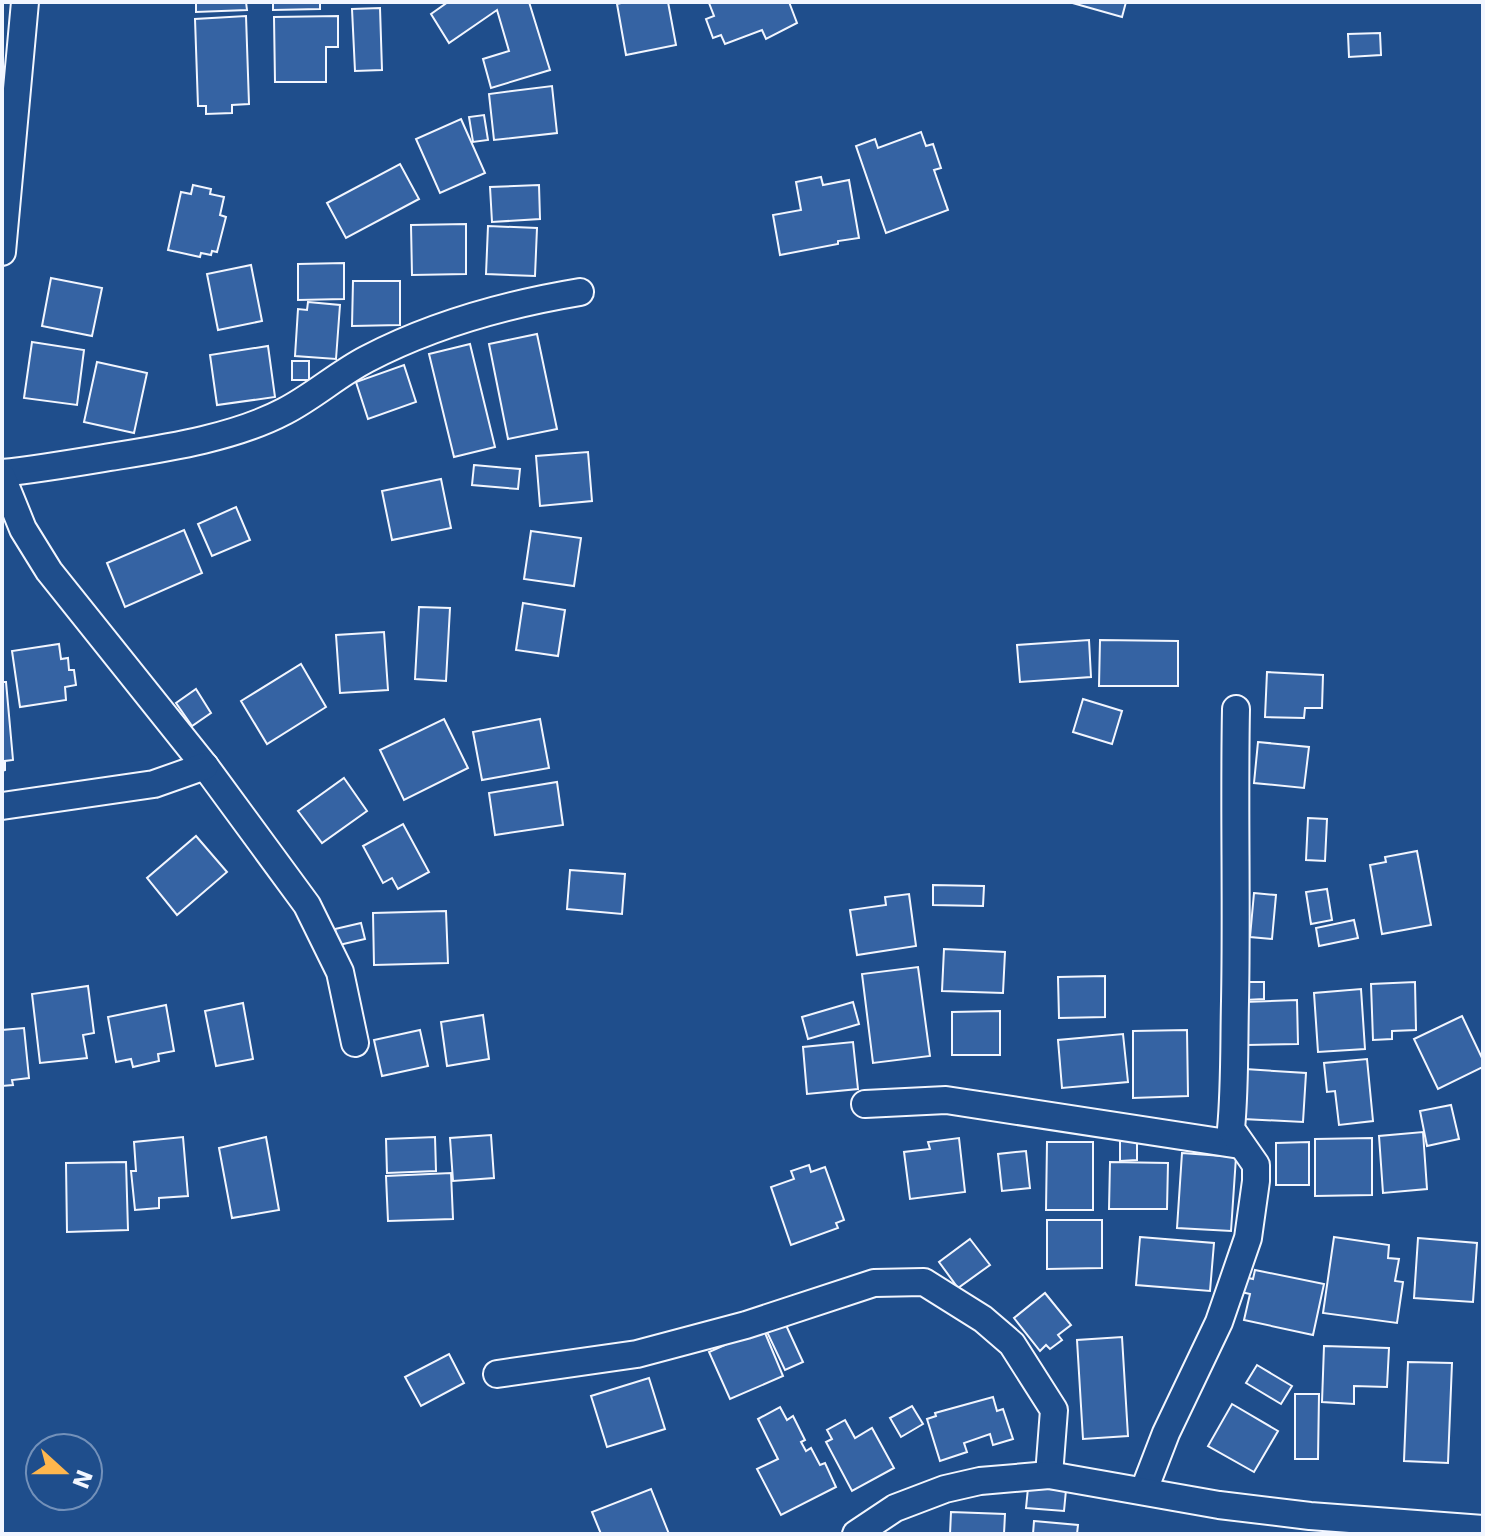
<svg xmlns="http://www.w3.org/2000/svg" width="1485" height="1536" font-family="'DejaVu Sans',sans-serif">
	<style>
		.building { fill: #3563a3; stroke: #f2f6ff; stroke-width: 2 }
		.lines { fill: none; stroke-linecap: round; stroke-linejoin: round }
		.street-casing { stroke: #f2f6ff; stroke-width: 30 }
		.street { stroke: #1f4e8c; stroke-width: 26 }
	</style>
	<rect width="100%" height="100%" fill="#1f4e8c"/>
	<g class="building">
		<polygon points="196,2 246,2 247,10 196,12"/>
		<polygon points="273,2 320,2 320,9 273,10"/>
		<polygon points="448,2 529,2 550,70 491,88 483,59 509,51 497,10 449,43 431,14"/>
		<polygon points="625,2 668,2 676,45 626,55 617,4"/>
		<polygon points="713,2 789,2 797,23 766,39 762,30 725,44 721,35 713,38 706,19 714,16 709,3"/>
		<polygon points="1069,2 1126,2 1122,17"/>
		<polygon points="380,8 382,70 355,71 352,9"/>
		<polygon points="246,16 249,104 232,105 232,113 206,114 206,106 198,106 195,19"/>
		<polygon points="338,16 338,47 326,47 326,82 275,82 274,17"/>
		<polygon points="1380,33 1381,55 1349,57 1348,34"/>
		<polygon points="552,86 557,133 494,140 489,94"/>
		<polygon points="484,115 488,140 473,142 469,117"/>
		<polygon points="461,119 485,173 440,193 416,139"/>
		<polygon points="921,132 926,146 933,144 941,168 934,170 948,210 886,233 856,146 875,139 878,148"/>
		<polygon points="400,164 419,199 346,238 327,203"/>
		<polygon points="821,177 823,185 849,180 859,238 838,241 838,244 780,255 773,215 801,210 796,182"/>
		<polygon points="193,185 211,189 210,194 224,197 220,215 226,217 217,252 212,251 211,255 201,253 200,257 168,250 181,192 191,194"/>
		<polygon points="539,185 540,219 492,222 490,187"/>
		<polygon points="466,224 466,274 412,275 411,225"/>
		<polygon points="488,226 537,228 535,276 486,274"/>
		<polygon points="344,263 344,299 298,300 298,264"/>
		<polygon points="251,265 262,321 218,330 207,274"/>
		<polygon points="51,278 102,288 92,336 42,326"/>
		<polygon points="353,281 400,281 400,325 352,326"/>
		<polygon points="308,302 340,305 336,359 295,356 298,309 307,310"/>
		<polygon points="537,334 557,429 508,439 489,344"/>
		<polygon points="32,342 84,350 77,405 24,398"/>
		<polygon points="470,344 495,447 454,457 429,354"/>
		<polygon points="268,346 275,397 217,405 210,355"/>
		<rect x="292" y="361" width="17" height="19"/>
		<polygon points="97,362 147,373 134,433 84,422"/>
		<polygon points="404,365 416,402 368,419 356,382"/>
		<polygon points="588,452 592,501 540,506 536,456"/>
		<polygon points="474,465 520,469 518,489 472,485"/>
		<polygon points="441,479 451,528 392,540 382,491"/>
		<polygon points="236,507 250,540 212,556 198,524"/>
		<polygon points="184,530 202,573 125,607 107,563"/>
		<polygon points="531,531 581,538 574,586 524,579"/>
		<polygon points="523,603 565,610 558,656 516,650"/>
		<polygon points="419,607 450,608 446,681 415,679"/>
		<polygon points="384,632 388,690 340,693 336,635"/>
		<polygon points="1089,640 1091,677 1020,682 1017,645"/>
		<polygon points="1100,640 1178,641 1178,686 1099,686"/>
		<polygon points="59,644 61,659 68,658 69,670 74,670 76,685 65,687 66,700 20,707 12,651"/>
		<polygon points="301,664 326,707 267,744 241,701"/>
		<polygon points="1267,672 1323,675 1322,708 1305,708 1304,718 1265,717"/>
		<polygon points="2,682 6,682 13,760 5,761 5,770 2,771"/>
		<polygon points="196,689 211,713 192,726 176,703"/>
		<polygon points="1083,699 1122,711 1112,744 1073,732"/>
		<polygon points="444,719 468,768 404,800 380,750"/>
		<polygon points="540,719 549,768 482,780 473,732"/>
		<polygon points="1258,742 1309,747 1304,788 1254,783"/>
		<polygon points="344,778 367,811 322,843 298,811"/>
		<polygon points="557,782 563,825 495,835 489,793"/>
		<polygon points="1308,818 1327,819 1325,861 1306,860"/>
		<polygon points="403,824 429,872 398,889 392,878 383,883 363,846"/>
		<polygon points="196,836 227,872 177,915 147,878"/>
		<polygon points="1417,851 1431,925 1382,934 1370,865 1386,862 1385,857"/>
		<polygon points="570,870 625,874 622,914 567,909"/>
		<polygon points="933,885 984,886 983,906 933,905"/>
		<polygon points="1327,889 1332,920 1311,924 1306,892"/>
		<polygon points="1254,893 1276,895 1272,939 1250,937"/>
		<polygon points="909,894 916,946 857,955 850,910 886,905 885,897"/>
		<polygon points="446,911 448,963 374,965 373,913"/>
		<polygon points="1354,920 1358,938 1319,946 1316,928"/>
		<polygon points="361,923 365,939 339,945 335,929"/>
		<polygon points="944,949 1005,952 1003,993 942,991"/>
		<polygon points="918,967 930,1056 873,1063 862,974"/>
		<polygon points="1105,976 1105,1017 1059,1018 1058,977"/>
		<polygon points="1245,982 1264,982 1264,999 1245,1000"/>
		<polygon points="1415,982 1416,1030 1392,1031 1392,1039 1373,1040 1371,984"/>
		<polygon points="88,986 94,1033 83,1035 87,1058 40,1063 32,994"/>
		<polygon points="1361,989 1365,1049 1318,1052 1314,993"/>
		<polygon points="1297,1000 1298,1044 1247,1045 1245,1002"/>
		<polygon points="853,1002 859,1024 808,1039 802,1017"/>
		<polygon points="243,1003 253,1059 216,1066 205,1011"/>
		<polygon points="166,1005 174,1051 158,1054 159,1061 133,1067 131,1059 116,1062 108,1017"/>
		<polygon points="1000,1011 1000,1055 952,1055 952,1012"/>
		<polygon points="483,1015 489,1059 447,1066 441,1022"/>
		<polygon points="1462,1016 1483,1060 1483,1067 1438,1089 1414,1039"/>
		<polygon points="24,1028 29,1078 12,1080 13,1085 2,1086 2,1030"/>
		<polygon points="420,1030 428,1066 382,1076 374,1040"/>
		<polygon points="1187,1030 1188,1096 1133,1098 1133,1031"/>
		<polygon points="1123,1034 1128,1082 1062,1088 1058,1040"/>
		<polygon points="853,1042 858,1089 807,1094 803,1047"/>
		<polygon points="1367,1059 1373,1121 1339,1125 1335,1091 1327,1092 1324,1063"/>
		<polygon points="1245,1069 1306,1073 1303,1122 1243,1119"/>
		<polygon points="1451,1105 1459,1139 1427,1146 1420,1111"/>
		<polygon points="1423,1132 1427,1189 1383,1193 1379,1136"/>
		<polygon points="491,1135 494,1178 453,1181 450,1138"/>
		<polygon points="1120,1136 1137,1136 1137,1160 1120,1161"/>
		<polygon points="183,1137 188,1196 159,1198 159,1208 135,1210 131,1171 136,1171 134,1142"/>
		<polygon points="266,1137 279,1210 232,1218 219,1148"/>
		<polygon points="435,1137 436,1171 387,1173 386,1139"/>
		<polygon points="959,1138 965,1192 910,1199 904,1152 930,1149 928,1142"/>
		<polygon points="1372,1138 1372,1195 1315,1196 1315,1139"/>
		<polygon points="1047,1142 1093,1142 1093,1210 1046,1210"/>
		<polygon points="1309,1142 1309,1185 1276,1185 1276,1143"/>
		<polygon points="1026,1151 1030,1188 1002,1191 998,1154"/>
		<polygon points="1182,1153 1236,1157 1231,1231 1177,1228"/>
		<polygon points="126,1162 128,1230 67,1232 66,1163"/>
		<polygon points="1110,1162 1168,1163 1167,1209 1109,1209"/>
		<polygon points="809,1165 811,1172 825,1167 844,1220 836,1223 838,1228 791,1245 771,1187 794,1179 791,1171"/>
		<polygon points="451,1173 453,1219 388,1221 386,1176"/>
		<polygon points="1047,1220 1102,1220 1102,1268 1047,1269"/>
		<polygon points="1140,1237 1214,1243 1210,1291 1136,1285"/>
		<polygon points="1334,1237 1389,1245 1388,1258 1399,1259 1395,1281 1403,1282 1397,1323 1323,1313"/>
		<polygon points="1418,1238 1477,1243 1473,1302 1414,1298"/>
		<polygon points="970,1239 990,1265 958,1288 939,1262"/>
		<polygon points="1255,1270 1324,1284 1313,1335 1244,1320 1250,1294 1241,1292 1244,1277 1253,1279"/>
		<polygon points="1045,1293 1071,1325 1058,1335 1062,1340 1050,1349 1046,1345 1040,1351 1014,1318"/>
		<polygon points="785,1323 803,1362 785,1370 767,1332"/>
		<polygon points="763,1328 783,1376 730,1399 709,1352"/>
		<polygon points="1122,1337 1128,1436 1083,1439 1077,1340"/>
		<polygon points="1324,1346 1389,1348 1387,1387 1354,1386 1354,1404 1322,1402"/>
		<polygon points="449,1354 464,1383 421,1406 405,1377"/>
		<polygon points="1408,1362 1452,1363 1448,1463 1404,1461"/>
		<polygon points="1257,1365 1292,1386 1281,1404 1246,1383"/>
		<polygon points="649,1378 665,1429 607,1447 591,1396"/>
		<polygon points="1295,1394 1319,1394 1318,1459 1295,1459"/>
		<polygon points="993,1397 997,1411 1003,1409 1013,1439 993,1445 990,1434 964,1443 967,1452 940,1461 927,1419 936,1416 935,1413"/>
		<polygon points="1232,1404 1278,1431 1254,1472 1208,1446"/>
		<polygon points="912,1406 923,1424 901,1437 890,1418"/>
		<polygon points="780,1407 787,1420 793,1416 805,1440 801,1442 806,1451 811,1448 820,1465 825,1463 836,1487 781,1515 757,1469 778,1459 758,1419"/>
		<polygon points="845,1420 855,1438 872,1428 894,1468 852,1491 826,1442 832,1439 827,1430"/>
		<polygon points="1028,1488 1066,1490 1064,1511 1026,1508"/>
		<polygon points="651,1489 669,1534 601,1534 592,1512"/>
		<polygon points="951,1512 1005,1514 1004,1534 950,1534"/>
		<polygon points="1034,1521 1078,1525 1077,1534 1033,1534"/>
	</g>
	<g class="lines">
		<defs>
			<g id="street">
				<polyline points="2,252 25,2"/>
				<path d="M2 473C39 469 74 463 110 457 166 448 234 438 285 411 314 396 338 374 367 359 432 325 508 304 580 292"/>
				<polyline points="2,477 23,529 49,571 205,766 307,905 340,972 355,1043"/>
				<polyline points="2,806 154,784 205,766"/>
				<polyline points="865,1104 946,1100 1240,1145"/>
				<polyline points="497,1374 637,1354 746,1325 874,1283 924,1282 983,1319 1012,1344 1054,1410 1049,1475"/>
				<path d="M1144 1490 1166 1433 1219 1322 1248 1238 1256 1181V1165L1231 1129C1235 1087 1234 1044 1235 1001 1237 904 1234 807 1236 709"/>
				<polyline points="856,1534 895,1508 945,1489 980,1481 1049,1475 1219,1505 1310,1516 1483,1529"/>
			</g>
		</defs>
		<use href="#street" class="street-casing"/>
		<use href="#street" class="street"/>
	</g>
	<rect width="1485" height="1536" fill="none" stroke="#f2f6ff" stroke-width="8"/>
	<g transform="translate(64 1472) rotate(111)"><circle r="38" fill="#1f4e8c" stroke="#7391ba" stroke-width="2"/>
	<path d="M0-6L14 30L0 20L-14 30Z" fill="#ffb74d"/>
	<text y="-12" font-size="22" font-weight="bold" text-anchor="middle" fill="#f2f6ff">N</text>
	</g>
</svg>
